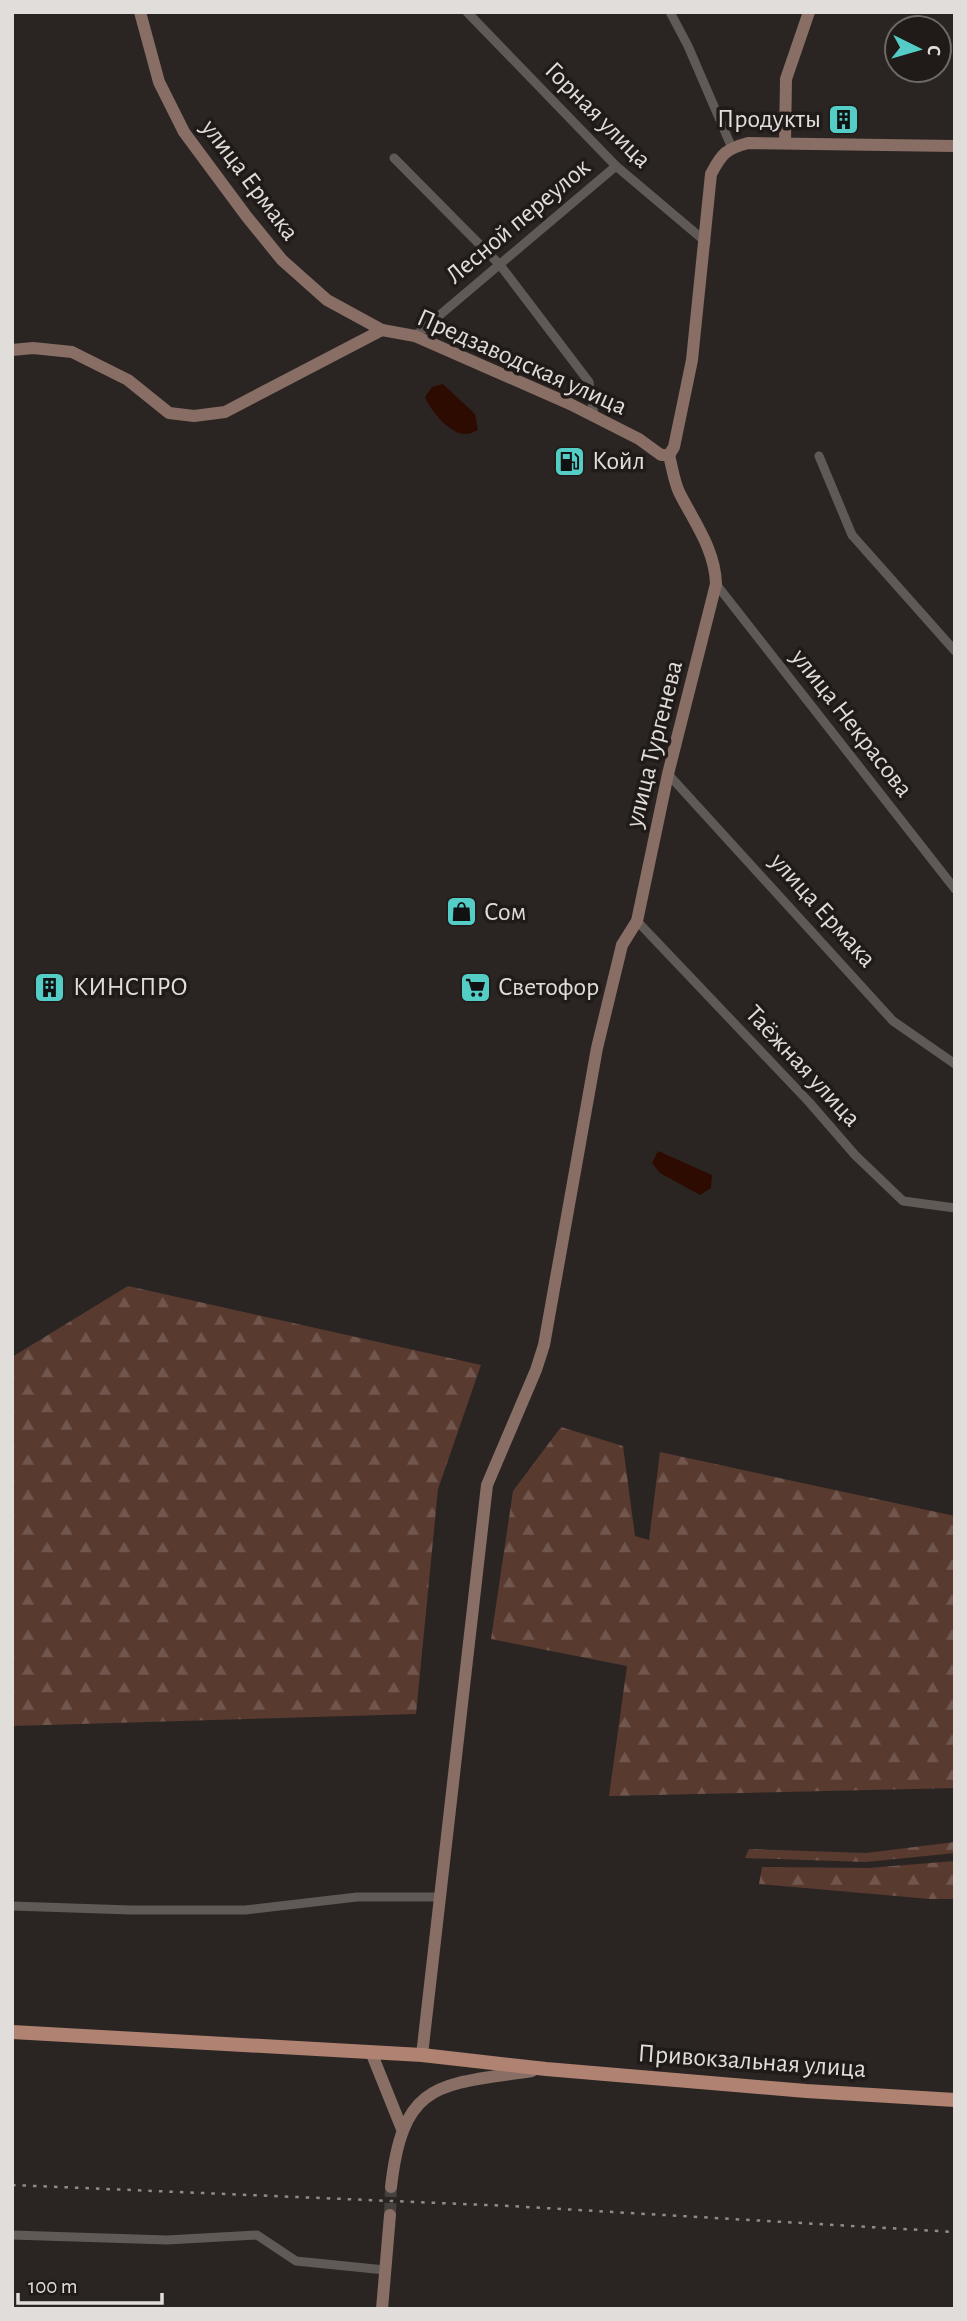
<svg xmlns="http://www.w3.org/2000/svg" width="967" height="2321" font-family="'Alegreya Sans',sans-serif">
	<style>
		.forest { fill: url(#forest-firs) }
		.water { fill: #2d0b01 }
		.lines { fill: none; stroke-linecap: round; stroke-linejoin: round }
		.secondary-tunnel { stroke: #45413f; stroke-width: 12; stroke-dasharray: 12 6; stroke-linecap: butt }
		.street { stroke: #605a57; stroke-width: 9 }
		.secondary { stroke: #886e64; stroke-width: 12 }
		.primary { stroke: #af8271; stroke-width: 14 }
		.rail { stroke: #8f8b89; stroke-width: 2.5; stroke-dasharray: 3.5 7; stroke-linecap: butt }
		.labels { text-anchor: middle; dominant-baseline: central; stroke-width: 7; stroke-linejoin: round; paint-order: stroke }
		.street-label { font-size: 26px; fill: #e0dddb; stroke: #201b19 }
		.poi-label { font-size: 26px; fill: #e0dddb; stroke: #201b19; text-anchor: start }
	</style>
	<defs>
		<pattern id="forest-firs" width="22" height="20" patternUnits="userSpaceOnUse" patternTransform="scale(1.75)"><rect width="22" height="20" fill="#593a2f"/><path d="M5 1l3.5 6h-7zM16 11l3.5 6h-7z" fill="#71564d"/></pattern>
	</defs>
	<rect width="100%" height="100%" fill="#2a2523"/>
	<g class="forest">
		<polygon points="128,1286 481,1365 438,1489 416,1714 12,1726 12,1357"/>
		<polygon points="561,1427 623,1446 635,1536 649,1540 660,1452 955,1516 955,1788 609,1796 627,1666 491,1639 513,1491"/>
		<polygon points="955,1842 955,1853 866,1862 745,1858 749,1849 866,1853"/>
		<polygon points="955,1861 955,1899 930,1899 759,1884 762,1867 868,1868"/>
	</g>
	<g class="water">
		<path d="M443 384 475 414 478 430C474 431 471 434 467 434 451 436 430 410 425 397L432 387Z"/>
		<polygon points="658,1151 712,1175 711,1188 700,1195 660,1173 652,1163"/>
	</g>
	<g class="lines">
		<polyline class="secondary-tunnel" points="390,2215 391,2187"/>
		<g class="street">
			<polyline points="467,12 616,166 706,242"/>
			<polyline points="670,12 688,46 732,148"/>
			<polyline points="394,158 500,265 589,382 594,415"/>
			<polyline points="415,336 616,166"/>
			<polyline points="819,456 852,535 955,651"/>
			<polyline points="716,584 955,889"/>
			<polyline points="668,774 893,1021 955,1064"/>
			<polyline points="637,921 809,1102 855,1155 903,1201 955,1208"/>
			<polyline points="12,1906 131,1910 245,1910 357,1897 441,1897"/>
			<polyline points="12,2235 167,2240 257,2235 296,2261 385,2270"/>
		</g>
		<g class="secondary">
			<polyline points="140,12 159,82 184,132 247,217 282,260 327,300 382,330"/>
			<polyline points="785,142 786,79 809,12"/>
			<polyline points="12,350 33,348 72,352 128,380 169,413 194,416 225,412 382,330 415,336 570,404 639,439 661,455 669,455"/>
			<path d="M669 455 674 447 692 360 711 174C722 153 726 149 748 143L955 146"/>
			<polyline points="371,2052 402,2129"/>
			<path d="M422 2055 487 1485 536 1370 544 1345 597 1048 622 945 637 921 668 774 716 584C715 549 694 522 679 492 674 481 672 467 669 455"/>
			<path d="M391 2187C403 2080 439 2085 532 2071"/>
			<polyline points="382,2309 390,2215"/>
		</g>
		<polyline class="primary" points="12,2032 422,2055 546,2069 806,2091 955,2100"/>
		<polyline class="rail" points="12,2185 510,2206 955,2232"/>
	</g>
	<defs>
		<symbol id="building-square" viewBox="-11 -11 22 22"><rect x="-9" y="-9" width="18" height="18" rx="4" fill="#54cdc7" stroke="#201b19"/><path d="M-4-6H4V6H1V3H-1V6H-4ZM-2.5-4.3h1.7v1.8h-1.7ZM.8-4.3h1.7v1.8H.8ZM-2.5-1h1.7V.8h-1.7ZM.8-1h1.7V.8H.8Z" fill="#111"/></symbol>
		<symbol id="fuel-square" viewBox="-11 -11 22 22"><rect x="-9" y="-9" width="18" height="18" rx="4" fill="#54cdc7" stroke="#201b19"/><path d="M-5.5-6h7V0h2V4h1.3V-2.5L3-4.5l.8-.8L6-3V5H2.5V1h-1V6h-7ZM-4.2-4.7v3.2H.2V-4.7Z" fill="#111"/></symbol>
		<symbol id="shop-square" viewBox="-11 -11 22 22"><rect x="-9" y="-9" width="18" height="18" rx="4" fill="#54cdc7" stroke="#201b19"/><path d="M-5-2.5h2.3a2.7 3.5 0 0 1 5.4 0H5L5.5 6h-11ZM-1.5-2.5h3a1.5 2.3 0 0 0-3 0Z" fill="#111"/></symbol>
		<symbol id="supermarket-square" viewBox="-11 -11 22 22"><rect x="-9" y="-9" width="18" height="18" rx="4" fill="#54cdc7" stroke="#201b19"/><path d="M-6-5.5h2.5l.6 2H6L4.5 2H-2.5L-4.4-4H-6ZM-1.5 3.2a1.3 1.3 0 1 0 .1 0ZM3 3.2a1.3 1.3 0 1 0 .1 0Z" fill="#111"/></symbol>
	</defs>
	<g fill-rule="evenodd">
		<use href="#building-square" x="826" y="102" width="35" height="35"/>
		<use href="#fuel-square" x="552" y="444" width="35" height="35"/>
		<use href="#shop-square" x="444" y="894" width="35" height="35"/>
		<use href="#building-square" x="32" y="970" width="35" height="35"/>
		<use href="#supermarket-square" x="458" y="970" width="35" height="35"/>
	</g>
	<g class="labels">
		<g class="street-label">
			<text transform="translate(598 115) rotate(45)">Горная улица</text>
			<text transform="translate(250 180) rotate(53)">улица Ермака</text>
			<text transform="translate(518 221) rotate(-40)">Лесной переулок</text>
			<text transform="translate(522 362) rotate(24)">Предзаводская улица</text>
			<text transform="translate(852 723) rotate(52)">улица Некрасова</text>
			<text transform="translate(654 744) rotate(-76)">улица Тургенева</text>
			<text transform="translate(823 910) rotate(48)">улица Ермака</text>
			<text transform="translate(803 1066) rotate(47)">Таёжная улица</text>
			<text transform="translate(752 2061) rotate(4)">Привокзальная улица</text>
		</g>
		<g class="poi-label">
			<text x="821" y="119" text-anchor="end">Продукты</text>
			<text x="592" y="461">Койл</text>
			<text x="484" y="912">Сом</text>
			<text x="73" y="987">КИНСПРО</text>
			<text x="498" y="987">Светофор</text>
		</g>
	</g>
	<rect width="967" height="2321" fill="none" stroke="#e0dddb" stroke-width="28"/>
	<g transform="translate(918 49) rotate(95)"><circle r="33" fill="#201b19" stroke="#6d6967" stroke-width="2"/>
	<path d="M0-5L12 26L0 18L-12 26Z" fill="#54cdc7"/>
	<text y="-10" font-size="19" font-weight="bold" text-anchor="middle" fill="#e0dddb">С</text>
	</g>
	<path d="M18 2293v10h144v-10" fill="none" stroke="#e0dddb" stroke-width="3.5"/>
	<text x="28" y="2293" font-size="21" fill="#e0dddb" stroke="#201b19" stroke-width="5" paint-order="stroke">100 m</text>
</svg>
